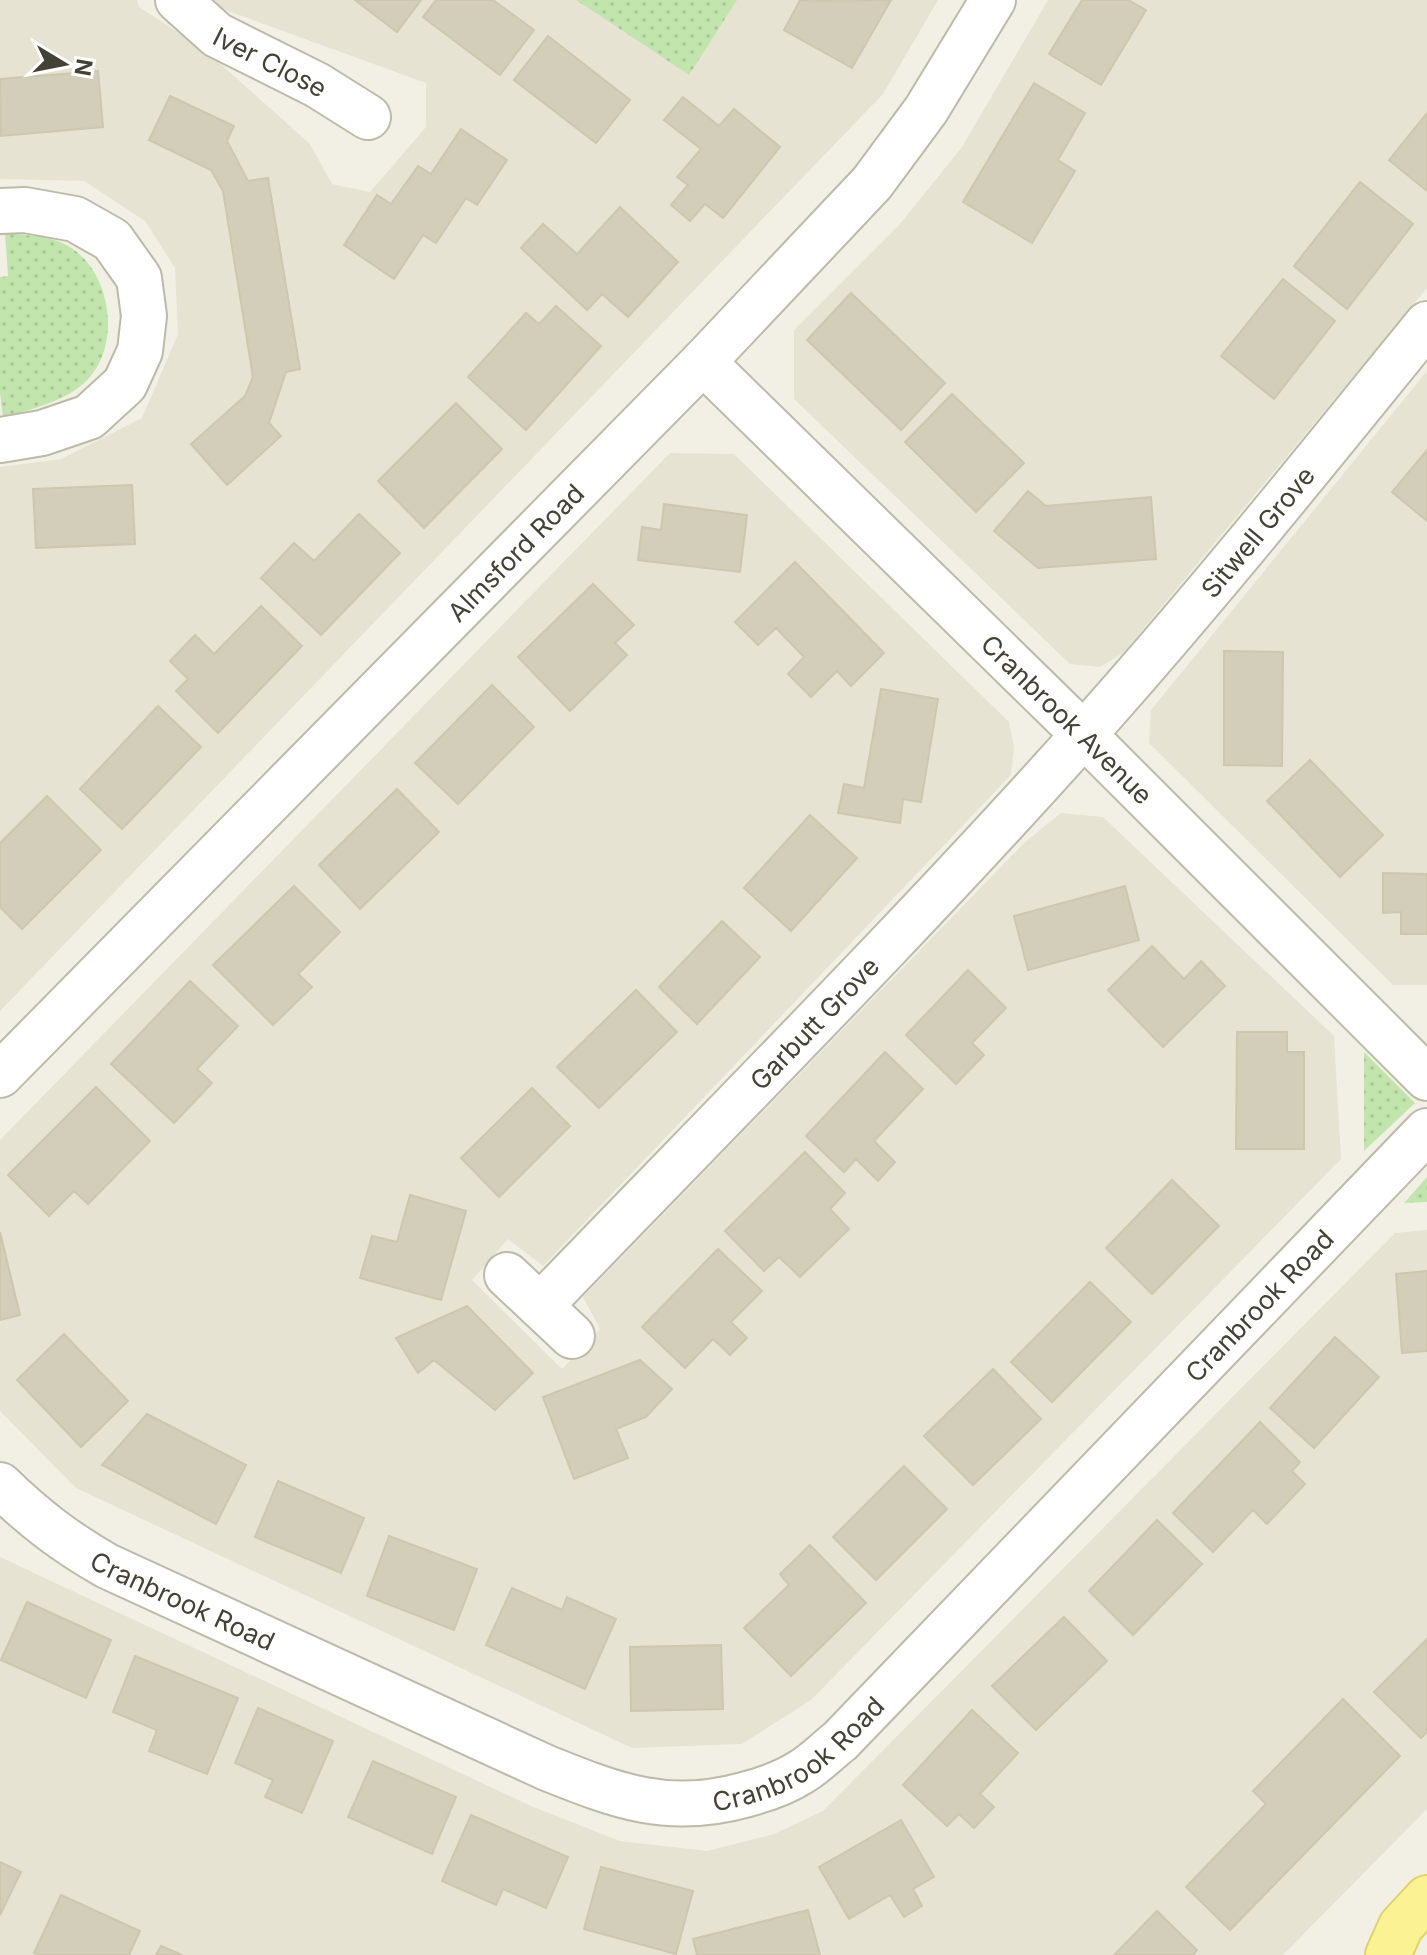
<svg xmlns="http://www.w3.org/2000/svg" width="1427" height="1955" font-family="Inter,sans-serif">
	<style>
		.residential { fill: #e6e3d3 }
		.grass { fill: url(#grass-dots) }
		.building { fill: #d3ceba; stroke: #cdc7ae; stroke-width: 2 }
		.lines { fill: none; stroke-linecap: round; stroke-linejoin: round }
		.minor-casing { stroke: #bdbaa8; stroke-width: 48 }
		.primary-casing { stroke: #dfd365; stroke-width: 48 }
		.minor { stroke: #fff; stroke-width: 44 }
		.primary { stroke: #fbf294; stroke-width: 44 }
		.labels { text-anchor: middle; dominant-baseline: central; stroke-width: 7; stroke-linejoin: round; paint-order: stroke }
		.street-label { font-size: 26px; fill: #444135; stroke: #fff }
	</style>
	<defs>
		<pattern id="grass-dots" width="8" height="8" patternUnits="userSpaceOnUse" patternTransform="scale(2)"><rect width="8" height="8" fill="#c2e5ae"/><path d="M2 2h.1M6 6h.1" fill="none" stroke="#a8c696" stroke-width="1.8" stroke-linecap="round"/></pattern>
	</defs>
	<rect width="100%" height="100%" fill="#f2f0e5"/>
	<g class="residential">
		<polygon points="0,0 137,0 139,7 205,50 310,144 332,184 370,192 426,127 426,83 220,8 215,0 576,0 689,75 733,0 938,0 883,94 0,1011 0,467 61,459 142,418 178,334 175,268 145,221 84,181 0,179"/>
		<polygon points="1048,0 1427,0 1427,288 1123,653 1100,667 1070,664 794,399 794,330 900,224 962,147"/>
		<polygon points="1427,371 1427,985 1393,985 1149,743 1151,710"/>
		<polygon points="670,453 734,454 1009,722 1014,748 1011,775 543,1266 508,1239 472,1280 562,1369 600,1329 583,1297 1023,844 1061,813 1103,817 1334,1036 1341,1159 811,1700 742,1744 632,1748 76,1488 0,1411 0,1140"/>
		<polygon points="1427,1230 1427,1809 1283,1955 0,1955 0,1557 531,1806 620,1841 707,1851 774,1834 823,1811 1395,1233"/>
	</g>
	<g class="grass">
		<polygon points="576,0 737,0 689,75"/>
		<path d="M5 233C22 235 44 235 60 242 112 263 125 348 83 384 61 403 30 409 3 418L0 392V277L8 276Z"/>
		<polygon points="1364,1052 1415,1103 1364,1151"/>
		<polygon points="1427,1177 1427,1202 1404,1203"/>
	</g>
	<g class="building">
		<polygon points="355,0 421,0 397,32"/>
		<polygon points="436,0 493,0 534,30 500,75 423,17"/>
		<polygon points="800,0 821,1 891,0 852,68 784,30"/>
		<polygon points="1082,0 1128,0 1146,10 1101,85 1049,54"/>
		<polygon points="548,36 630,100 596,143 514,80"/>
		<polygon points="98,71 103,127 1,136 0,79"/>
		<polygon points="1034,83 1085,113 1058,160 1075,171 1032,243 963,202"/>
		<polygon points="170,96 234,126 227,141 248,181 268,178 300,369 286,372 269,423 281,436 227,485 191,444 245,396 253,377 223,191 211,170 149,140"/>
		<polygon points="683,97 719,126 734,109 780,147 723,218 705,204 690,221 671,205 688,185 677,177 701,149 664,120"/>
		<polygon points="1427,113 1427,191 1389,160"/>
		<polygon points="461,129 507,160 477,205 466,198 436,243 423,235 394,279 344,245 377,195 391,204 418,166 431,174"/>
		<polygon points="1360,182 1413,224 1347,309 1294,266"/>
		<polygon points="620,207 678,262 628,317 602,294 587,310 521,248 543,224 577,254"/>
		<polygon points="1283,279 1335,321 1274,399 1221,356"/>
		<polygon points="851,293 945,383 901,430 807,340"/>
		<polygon points="556,306 601,346 526,430 468,377 526,313 539,324"/>
		<polygon points="952,394 1024,463 976,512 905,442"/>
		<polygon points="456,403 502,449 424,528 378,481"/>
		<polygon points="1427,450 1427,521 1392,492"/>
		<polygon points="132,485 135,544 36,548 33,489"/>
		<polygon points="1028,491 1046,506 1151,497 1156,559 1038,568 994,531"/>
		<polygon points="664,504 747,515 740,572 638,560 642,527 661,530"/>
		<polygon points="359,514 400,553 321,635 261,578 294,543 314,561"/>
		<polygon points="795,562 884,653 851,686 837,671 811,697 788,674 804,657 776,628 758,645 735,622"/>
		<polygon points="593,584 634,625 615,643 627,655 570,711 518,657"/>
		<polygon points="261,606 302,646 218,733 176,691 188,679 170,661 195,635 214,654"/>
		<polygon points="1224,651 1283,652 1282,766 1224,765"/>
		<polygon points="492,685 534,727 458,804 415,763"/>
		<polygon points="881,689 938,699 921,802 903,799 900,823 838,813 844,784 864,788"/>
		<polygon points="158,706 201,747 122,829 80,789"/>
		<polygon points="1310,760 1383,835 1340,877 1267,801"/>
		<polygon points="397,789 439,832 360,909 319,865"/>
		<polygon points="47,796 101,850 22,929 0,907 0,843"/>
		<polygon points="810,815 857,858 791,931 744,888"/>
		<polygon points="1383,873 1427,874 1427,934 1401,934 1401,912 1383,913"/>
		<polygon points="294,886 340,932 298,974 312,987 273,1025 213,965"/>
		<polygon points="1125,886 1139,940 1028,970 1014,916"/>
		<polygon points="722,921 760,957 697,1024 659,987"/>
		<polygon points="1152,946 1184,979 1201,961 1225,986 1163,1047 1108,990"/>
		<polygon points="968,970 1006,1008 972,1043 984,1055 956,1084 906,1035"/>
		<polygon points="190,981 238,1026 197,1069 212,1083 174,1123 111,1064"/>
		<polygon points="636,990 677,1032 599,1108 557,1067"/>
		<polygon points="1237,1032 1287,1032 1287,1052 1304,1052 1304,1149 1236,1149"/>
		<polygon points="885,1052 923,1089 874,1141 895,1162 878,1181 856,1159 844,1172 806,1136"/>
		<polygon points="96,1087 150,1141 88,1204 74,1191 49,1216 8,1175"/>
		<polygon points="532,1088 570,1126 499,1197 461,1158"/>
		<polygon points="805,1152 845,1193 830,1209 849,1229 800,1277 779,1257 764,1271 725,1231"/>
		<polygon points="1172,1180 1219,1226 1152,1294 1106,1248"/>
		<polygon points="410,1195 466,1211 441,1300 360,1278 372,1236 397,1242"/>
		<polygon points="0,1232 20,1315 0,1320"/>
		<polygon points="718,1249 762,1291 731,1322 747,1338 730,1355 713,1339 685,1368 642,1327"/>
		<polygon points="1427,1271 1427,1351 1402,1353 1396,1274"/>
		<polygon points="1090,1282 1131,1322 1052,1402 1011,1362"/>
		<polygon points="467,1306 533,1373 495,1410 434,1360 418,1373 396,1338"/>
		<polygon points="64,1334 128,1401 81,1447 17,1380"/>
		<polygon points="1335,1337 1379,1377 1314,1448 1270,1408"/>
		<polygon points="640,1360 672,1389 646,1417 616,1429 628,1458 574,1479 543,1397"/>
		<polygon points="993,1369 1041,1419 973,1485 924,1436"/>
		<polygon points="147,1414 246,1465 216,1524 102,1465"/>
		<polygon points="1260,1422 1300,1462 1292,1471 1305,1484 1267,1524 1253,1510 1213,1552 1173,1513"/>
		<polygon points="904,1466 947,1509 876,1580 833,1537"/>
		<polygon points="278,1481 364,1518 341,1573 255,1537"/>
		<polygon points="1157,1520 1202,1564 1133,1635 1089,1591"/>
		<polygon points="389,1536 477,1569 454,1630 367,1596"/>
		<polygon points="810,1545 866,1603 791,1676 744,1628 789,1585 780,1574"/>
		<polygon points="512,1588 562,1610 567,1597 616,1619 585,1689 486,1645"/>
		<polygon points="27,1602 111,1640 86,1698 1,1660"/>
		<polygon points="1064,1617 1107,1661 1036,1730 992,1686"/>
		<polygon points="1427,1639 1427,1732 1421,1738 1374,1692"/>
		<polygon points="721,1645 723,1709 631,1711 630,1647"/>
		<polygon points="135,1656 238,1698 207,1774 149,1751 157,1730 113,1712"/>
		<polygon points="1343,1699 1400,1756 1230,1930 1186,1887 1266,1804 1253,1791"/>
		<polygon points="258,1708 333,1741 302,1813 265,1797 273,1780 235,1763"/>
		<polygon points="972,1710 1018,1753 980,1794 994,1807 974,1828 959,1814 947,1826 903,1785"/>
		<polygon points="373,1761 456,1797 432,1854 348,1817"/>
		<polygon points="471,1815 568,1857 546,1908 503,1889 496,1905 442,1881"/>
		<polygon points="901,1820 934,1877 913,1889 922,1906 904,1917 890,1895 849,1919 819,1867"/>
		<polygon points="0,1862 21,1872 0,1915"/>
		<polygon points="601,1867 693,1891 676,1954 584,1929"/>
		<polygon points="61,1895 140,1931 129,1955 40,1955 34,1953"/>
		<polygon points="808,1910 820,1955 697,1955 693,1939"/>
		<polygon points="1157,1911 1197,1950 1193,1955 1114,1955"/>
		<polygon points="161,1946 182,1955 156,1955"/>
	</g>
	<g class="lines">
		<defs>
			<g id="minor">
				<path id="s1" d="M178 0 217 35 317 85 368 117"/>
				<polyline points="0,211 25,210 75,219 112,240 139,278 144,316 140,351 125,384 89,417 42,433 0,440"/>
				<path id="s2" d="M703 362 1084 735 1427 1078"/>
				<path id="s3" d="M0 1075 703 362 872 183 926 110 993 0"/>
				<polyline points="507,1275 572,1336"/>
				<path id="s4" d="M540 1306C723 1116 910 929 1086 732 1204 600 1315 462 1427 324"/>
				<path id="s5" d="M0 1485C35 1519 65 1542 107 1566L547 1768C617 1796 668 1816 744 1795 763 1790 784 1783 801 1772 815 1764 827 1751 840 1741L1427 1131"/>
			</g>
			<polyline id="primary" points="1388,1955 1401,1926 1427,1898"/>
		</defs>
		<use href="#minor" class="minor-casing"/>
		<use href="#primary" class="primary-casing"/>
		<use href="#minor" class="minor"/>
		<use href="#primary" class="primary"/>
	</g>
	<g class="labels">
		<g class="street-label">
			<text stroke="none"><textPath href="#s1" startOffset="112">Iver Close</textPath></text>
			<text stroke="none"><textPath href="#s4" startOffset="1056">Sitwell Grove</textPath></text>
			<text stroke="none"><textPath href="#s3" startOffset="734">Almsford Road</textPath></text>
			<text stroke="none"><textPath href="#s2" startOffset="510">Cranbrook Avenue</textPath></text>
			<text stroke="none"><textPath href="#s4" startOffset="394">Garbutt Grove</textPath></text>
			<text stroke="none"><textPath href="#s5" startOffset="1538">Cranbrook Road</textPath></text>
			<text stroke="none"><textPath href="#s5" startOffset="218">Cranbrook Road</textPath></text>
			<text stroke="none"><textPath href="#s5" startOffset="890">Cranbrook Road</textPath></text>
		</g>
	</g>
	<g transform="translate(64 64) rotate(100)" stroke="#ffffff" stroke-width="6" paint-order="stroke">
	<path d="M0-6L14 30L0 20L-14 30Z" fill="#444135"/>
	<text y="-12" font-size="22" font-weight="bold" text-anchor="middle" fill="#444135">N</text>
	</g>
</svg>
